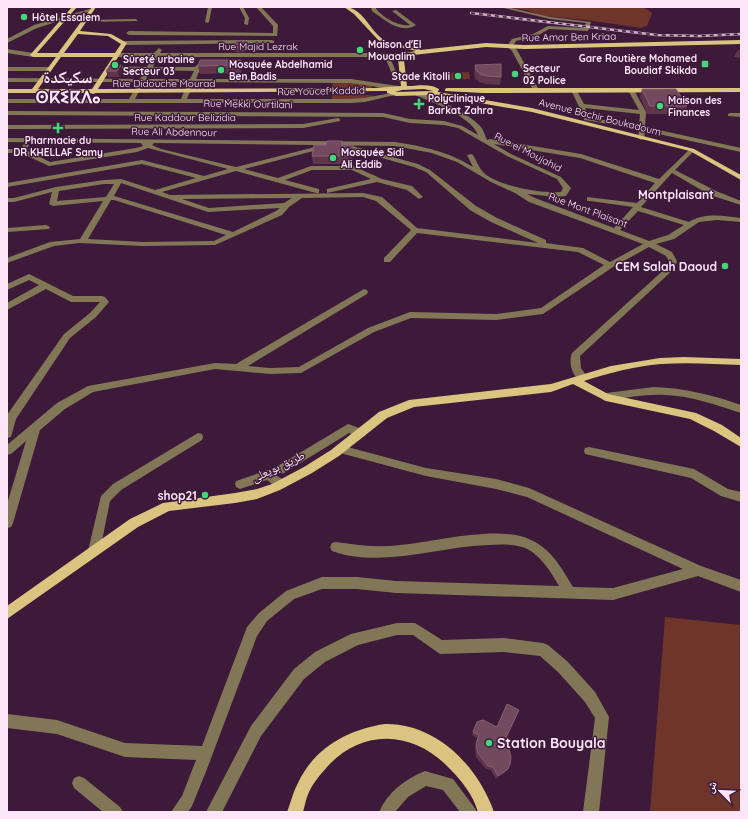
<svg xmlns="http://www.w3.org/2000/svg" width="748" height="819" font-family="Quicksand,'Noto Naskh Arabic','Noto Sans Tifinagh',sans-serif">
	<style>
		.green { fill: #70352a }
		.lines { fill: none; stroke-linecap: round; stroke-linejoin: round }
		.minor { fill: #817757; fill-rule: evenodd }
		.major { fill: #dac480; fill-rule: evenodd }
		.rail-casing { stroke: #ccb1c7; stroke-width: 2.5 }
		.rail { stroke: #3d1a39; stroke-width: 1.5; stroke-dasharray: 4; stroke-linecap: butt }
		.wall { fill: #61364a }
		.shaded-wall { fill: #4b233b }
		.building { fill: #72495d; stroke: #876175 }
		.poi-dot { fill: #43d77b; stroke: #3d1a39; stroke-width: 1.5 }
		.labels { text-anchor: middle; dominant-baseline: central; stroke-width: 3; stroke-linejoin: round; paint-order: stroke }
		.far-poi-label { font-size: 10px; font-weight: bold; fill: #fde5f8; stroke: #3d1a39; text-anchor: start }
		.far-street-label { font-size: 10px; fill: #fde5f8; stroke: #3d1a39 }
		.far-quarter-label { font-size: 12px; font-weight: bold; fill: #fde5f8; stroke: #3d1a39 }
		.poi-label { font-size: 12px; font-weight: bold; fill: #fde5f8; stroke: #3d1a39; text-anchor: end }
		.street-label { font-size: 12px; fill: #fde5f8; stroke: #3d1a39 }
		.near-poi-label { font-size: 14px; font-weight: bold; fill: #fde5f8; stroke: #3d1a39; text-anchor: start }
		.far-town-label { font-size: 17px; font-weight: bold; fill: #fde5f8; stroke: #3d1a39 }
	</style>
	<rect width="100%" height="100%" fill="#3d1a39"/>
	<g class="green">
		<polygon points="503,7 643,7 652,13 647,26 641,28 586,20 543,16 526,10"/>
		<polygon points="469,72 470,79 447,80 446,73"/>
		<polygon points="333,81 372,85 372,88 332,89"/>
		<polygon points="332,95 370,95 373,96 374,98 365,100 332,100"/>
		<polygon points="665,617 741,625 741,812 650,812"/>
	</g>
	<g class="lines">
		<g class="minor">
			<polygon points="98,7 146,7 144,8 100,8"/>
			<polygon points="208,7 212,7 209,22 207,23 205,22"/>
			<polygon points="239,7 243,7 249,18 248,25 244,24 245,18"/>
			<polygon points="256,7 261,7 278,25 277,36 129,35 126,33 129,31 273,33 273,26"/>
			<path d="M371 7H375C381 17 399 27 410 25L392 11 396 10 416 25C401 35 385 20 372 11Z"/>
			<polygon points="499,7 507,7 550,17 591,22 588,31 549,29 537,36 516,41 513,46 517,50 539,90 536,92 533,90 512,51 507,46 512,39 533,34 548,26 584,28 586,23 550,19"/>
			<polygon points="90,9 94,10 37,28 7,43 7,39 34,25"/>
			<polygon points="136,19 138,21 84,22 82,21 84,20"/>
			<polygon points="272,40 274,41 274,43 124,45 121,43 124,41"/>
			<path d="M159 48 162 50 160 53H399L401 54V56L390 57 398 77 403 80 400 82 394 79 385 57H158L153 67H195L199 63 212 64V66L201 67 196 79H351L398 86 401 88 398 90 351 83 194 82 187 99H350L365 98 396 92 399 94 365 102 350 103H7V99H129L139 82H7V78L140 79 145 70H108L105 68 108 66 147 67 153 57H117L114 55 117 53H154ZM151 70 194 71 190 79H146ZM144 82H188L181 99H135Z"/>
			<polygon points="7,49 33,53 36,55 33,57 7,53"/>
			<polygon points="228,63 266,63 269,65 266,67 226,66 226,64"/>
			<polygon points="7,67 50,67 53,69 50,71 7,71"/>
			<polygon points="632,90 635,92 646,112 645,127 741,148 741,152 645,131 644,138 641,140 638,138 639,129 584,120 584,118 586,117 639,126 640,114 585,108 587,112 582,113 572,92 577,91 584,104 639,110 629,92"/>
			<path d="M417 92C436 98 467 112 480 126 484 130 485 136 487 140L490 139 581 154 659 179 690 149H694V151L675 170 716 191 741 201V205L710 195 672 173 641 207 689 222C704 212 725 216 741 218V222L717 220 699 222 674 239 656 244 672 252 677 261 675 268 580 356 581 368 588 378 583 382C572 378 568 362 572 353L667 267 669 261 666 256 649 247 613 267 543 314 496 320 411 318 374 332 301 373 270 374 215 369 93 392 65 409 40 430 13 523 11 527 7 528V504L26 441 11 454 7 455V445L57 403 88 386 215 363 236 364 364 289 367 290 368 292 367 294 248 366 270 368 299 367 368 328 410 312 496 314 541 308 604 265 578 252 417 233 390 262H384V258L411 230 376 201 363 197 302 198 289 207 282 215 215 245 143 246 79 243 54 246 7 263V258L50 242 80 239 103 201 53 206 49 204 52 192 14 202H7V198H14L56 187 104 180 121 179 155 190 196 178 142 164 7 187V183L142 160 204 176 228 169 148 148 137 152 49 166 21 153H7V149H20L24 144H28L29 145 26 150 50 162 136 148 143 146 141 143 7 142V138L395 142C425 147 447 151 473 167L467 155 472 154C476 159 479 168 483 172 496 186 543 194 561 192L563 188 557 179 507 156 458 128 444 125 410 123 383 117 7 115V111L383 113 410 119 444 121 462 126 478 135C472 117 432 102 415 95V93ZM154 143 395 146 432 153 457 162 491 182 515 193 529 202 643 244 610 262 583 248 546 243V240L497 218 476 206 430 170 418 164 352 146 349 148 350 149 414 167 426 172 470 210 491 222 538 243 417 228 382 197 363 193 170 195 162 192 236 171 316 193H319V189L285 180 312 170H352L371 179 327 189V193L377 182 407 190 419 199 423 197 412 186 382 179 353 166H311L278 178 244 169 321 149 322 148 319 146 236 167 161 149 152 145ZM494 144 580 158 655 183 637 203 587 197V201H590L633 207 614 228 535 198 527 194C540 195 553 198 566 196L571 188 561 177 511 154ZM121 183 208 212 280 208 276 211 233 232 114 196ZM104 184H114L106 197 57 201 59 191ZM292 198 284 203 209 208 182 199ZM111 200H114L226 235 214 241 143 242 88 239ZM638 211 684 225 668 235 649 241 620 230Z"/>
			<polygon points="730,113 741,113 741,117 728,116 728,114"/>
			<polygon points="338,118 340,119 340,121 303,128 7,129 7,125 303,124"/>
			<polygon points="46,225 50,227 49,229 7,232 7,228"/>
			<polygon points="29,274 73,296 102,296 105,297 109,302 96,317 70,338 16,419 11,437 7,438 7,415 64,334 90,313 100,302 71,302 46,289 7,310 7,303 39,285 29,280 7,290 7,284"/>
			<path d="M654 387C684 388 713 395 741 405V413C716 405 692 396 665 395 645 394 626 398 606 401L603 400 601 397 603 394 606 393Z"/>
			<polygon points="348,424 365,430 366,433 365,436 361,437 349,433 284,473 280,474 276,473 275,470 276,467"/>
			<polygon points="198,433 202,434 203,437 202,440 121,490 110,501 100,551 98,555 94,556 90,555 88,551 101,496 113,484"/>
			<path d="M340 445 426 468 496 479 529 488 701 566 741 580V592L698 576 613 600 396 593 357 589H322L294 599 267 621 257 636 207 769 192 806 188 812H171L182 796 196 760 125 757 57 734 7 728V714L57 720 125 743 202 746 247 627 259 613 286 591 322 577H357L396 581 559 586C551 572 539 552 522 547 512 544 499 544 489 545 439 546 381 569 332 551L330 547 332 543 336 542C357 545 379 548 400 545 435 542 499 524 531 540 551 549 562 568 573 587L613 588 683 569 527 497 496 489 426 476 340 453 336 452 335 449 336 446Z"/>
			<polygon points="589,447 694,469 728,489 741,492 741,502 721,496 691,478 585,454 584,451 585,448"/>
			<path d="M268 470 285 481 286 484 285 487C278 490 272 484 267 480L240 489 236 487 235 484 236 481Z"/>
			<polygon points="397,623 415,623 442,640 504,638 543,643 548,645 568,662 595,692 609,717 599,812 583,812 595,718 585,702 558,672 540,656 504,652 440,654 413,635 397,635 358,645 325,662 304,679 261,736 222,812 206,812 251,726 294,669 315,652 351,634"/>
			<path d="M425 771 453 779 474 807 477 812H460L443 790 426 786 408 797 395 812H379C388 792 405 779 425 771Z"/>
			<polygon points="79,776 84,778 120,807 123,812 103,812 74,788 72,783 74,778"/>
		</g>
		<g class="major">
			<path d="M72 7H77L37 53H58L92 7H96L80 31 111 34 127 43 98 89 374 88 401 86 398 59 404 56 399 57 396 55 416 51 380 42 354 14 344 7C363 7 369 30 384 40 391 44 411 47 420 49V50L486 43 525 45 741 40V44L525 49 486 47 413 55 404 60 407 86C417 86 430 83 439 89L438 92 532 108 694 149 741 175V180L690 151 532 112 434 95 396 96 387 93V91L96 93 93 94 90 93H7V89H32L56 57H33L30 55ZM78 34 108 36 121 44 115 53H64ZM61 57H113L92 89H38ZM424 89 433 91 395 92 402 90Z"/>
			<polygon points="447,88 741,88 741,92 482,93 445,91 445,89"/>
			<path d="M684 357 741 359V365C715 364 688 362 661 364 635 366 609 373 584 381L608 394 696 413 722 425 741 438V447L714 431 690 419 606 401 573 384 551 392 414 407 387 418 339 456 312 473 280 490 257 499 235 503 169 511 138 527 7 619V606L130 519 163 503 235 493 257 489 272 484 304 467 331 450 379 412 409 400 551 384 611 366 660 358Z"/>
			<path d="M385 724C436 723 478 766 494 812H478C473 795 462 781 450 769 415 731 363 727 327 767 321 774 313 783 309 792 306 798 305 805 303 812H287C291 802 293 792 298 783 314 748 349 729 385 724Z"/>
		</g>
		<defs>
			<polyline id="rail" points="471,13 657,35 699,36 741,34"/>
		</defs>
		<use href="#rail" class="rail-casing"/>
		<use href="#rail" class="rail"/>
	</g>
	<g class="wall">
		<polygon points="247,45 245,52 235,52 234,48"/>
		<polygon points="741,49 741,58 734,57 737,51"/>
		<polygon points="241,60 242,68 241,73 200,74 198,66"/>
		<polygon points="121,65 123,72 119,77 108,77 106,71"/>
		<polygon points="475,65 501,77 500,85 486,84 479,82 475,78 474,73"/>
		<polygon points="642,89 687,106 684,114 647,114 640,97"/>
		<polygon points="326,145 353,145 353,154 352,164 313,164 312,156"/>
		<polygon points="507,704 504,742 506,772 496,779 491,770 486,769 476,757 475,748 477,738 472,735 477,722 497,727"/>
	</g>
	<g class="shaded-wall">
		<polygon points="246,41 247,45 245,52 244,48"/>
		<polygon points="241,60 242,68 241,73 240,65"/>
		<polygon points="121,65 123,72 119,77 117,71"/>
		<polygon points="353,145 353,154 352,164 352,156"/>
		<polygon points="508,769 506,772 496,779 498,776"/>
	</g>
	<g class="building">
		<polygon points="236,41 246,41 244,48 234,48"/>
		<polygon points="200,60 241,60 240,65 198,66"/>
		<polygon points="501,64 501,77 487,76 480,74 476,70 475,65"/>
		<polygon points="110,65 121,65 117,71 106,71"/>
		<polygon points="642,89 676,89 687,106 650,106"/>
		<polygon points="327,141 342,141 341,145 353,145 352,156 312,156 314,145 326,145"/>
		<polygon points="507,704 519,710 504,742 510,745 509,749 511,758 510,764 508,769 498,776 493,767 488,766 478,753 476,744 479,735 473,732 477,722 483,720 497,727"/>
	</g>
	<g class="poi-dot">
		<circle cx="24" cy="17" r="4"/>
		<circle cx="360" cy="50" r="4"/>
		<rect x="701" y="60" width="8" height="8" rx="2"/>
		<circle cx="115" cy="65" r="4"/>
		<circle cx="221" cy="70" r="4"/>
		<circle cx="515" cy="74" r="4"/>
		<circle cx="458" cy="76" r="4"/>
		<path d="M417 98h4v4h4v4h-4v4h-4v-4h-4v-4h4z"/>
		<circle cx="660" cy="106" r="4"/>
		<path d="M56 122h4v4h4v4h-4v4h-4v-4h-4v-4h4z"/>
		<circle cx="333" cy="158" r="4"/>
		<circle cx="725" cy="266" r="4"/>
		<circle cx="205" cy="495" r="4"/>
		<circle cx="489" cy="743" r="4"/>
	</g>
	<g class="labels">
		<g class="far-poi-label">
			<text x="32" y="17">Hôtel Essalem</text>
			<text x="368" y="44">Maison d'El<tspan x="368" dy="12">Mouaalim</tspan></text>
			<text x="697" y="58" text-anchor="end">Gare Routière Mohamed<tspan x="697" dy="12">Boudiaf Skikda</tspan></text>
			<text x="123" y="59">Sûreté urbaine<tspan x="123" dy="12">Secteur 03</tspan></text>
			<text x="229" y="64">Mosquée Abdelhamid<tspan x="229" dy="12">Ben Badis</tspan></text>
			<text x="523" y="68">Secteur<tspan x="523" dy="12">02 Police</tspan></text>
			<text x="450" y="76" text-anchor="end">Stade Kitolli</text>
			<text x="428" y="98">Polyclinique<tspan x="428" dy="12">Barkat Zahra</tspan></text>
			<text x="668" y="100">Maison des<tspan x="668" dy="12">Finances</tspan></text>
			<text x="58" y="140" text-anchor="middle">Pharmacie du<tspan x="58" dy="12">DR KHELLAF Samy</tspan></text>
			<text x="341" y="152">Mosquée Sidi<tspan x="341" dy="12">Ali Eddib</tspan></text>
		</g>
		<g class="far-street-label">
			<text transform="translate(569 37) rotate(-1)">Rue Amar Ben Kriaa</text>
			<text x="258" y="46">Rue Majid Lezrak</text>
			<text x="164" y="83">Rue Didouche Mourad</text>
			<text transform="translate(321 91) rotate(-1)">Rue Youcef Kaddid</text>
			<text transform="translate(248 104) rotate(1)">Rue Mekki Ourtilani</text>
			<text x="185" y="117">Rue Kaddour Belizidia</text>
			<text transform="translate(600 117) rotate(14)">Avenue Bachir Boukadoum</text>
			<text transform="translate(174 132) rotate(1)">Rue Ali Abdennour</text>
			<text transform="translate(528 152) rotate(27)">Rue el Moujahid</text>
			<text transform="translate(588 210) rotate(20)">Rue Mont Plaisant</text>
		</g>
		<g class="far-quarter-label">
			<text x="676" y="194">Montplaisant</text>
		</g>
		<g class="poi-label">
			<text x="717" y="266">CEM Salah Daoud</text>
			<text x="197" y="495">shop21</text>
		</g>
		<g class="street-label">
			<text transform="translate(278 466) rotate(-25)">طريق بويعلى</text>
		</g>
		<g class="near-poi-label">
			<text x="497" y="743">Station Bouyala</text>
		</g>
		<g class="far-town-label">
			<text x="68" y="76">سكيكدة<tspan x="68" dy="20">ⵙⴽⵉⴽⴷⴰ</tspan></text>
		</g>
	</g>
	<rect width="748" height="819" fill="none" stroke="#fde5f8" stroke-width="16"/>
	<g transform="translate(720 791) rotate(294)" stroke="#3d1a39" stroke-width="3" paint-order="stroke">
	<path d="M0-3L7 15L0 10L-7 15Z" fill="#fde5f8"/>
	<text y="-6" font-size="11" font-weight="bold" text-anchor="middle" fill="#fde5f8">ش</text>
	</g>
</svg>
